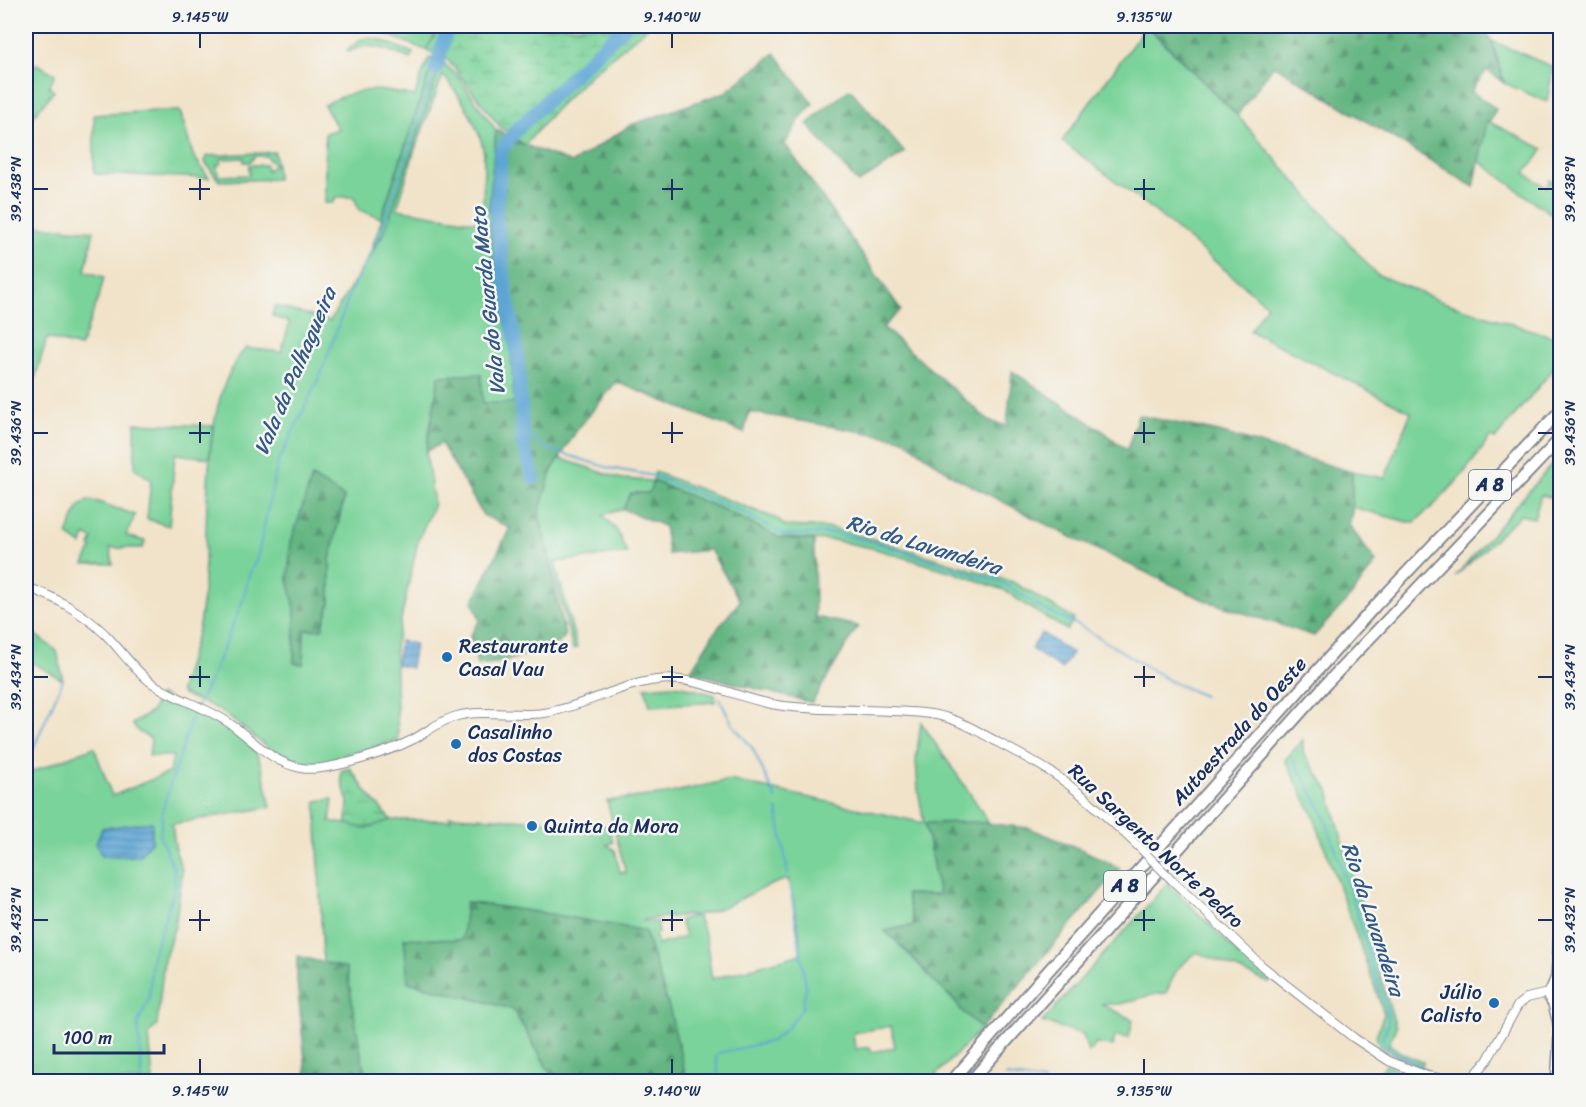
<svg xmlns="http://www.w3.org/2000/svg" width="1586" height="1107" font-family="Sriracha,sans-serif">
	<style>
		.grass { fill: #7ad39a; stroke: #4a817c; stroke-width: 1.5; fill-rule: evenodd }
		.forest { fill: url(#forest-firs); stroke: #3f7270; stroke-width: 1.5 }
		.wetland { fill: url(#wetland-marsh); stroke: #4a817c; stroke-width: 1.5 }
		.water { fill: url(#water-rules); stroke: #3c6a99; stroke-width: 1.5 }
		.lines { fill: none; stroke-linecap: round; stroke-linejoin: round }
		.stream { stroke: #5da5d4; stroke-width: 2 }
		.river { stroke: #5da5d4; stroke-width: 14 }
		.tertiary-casing { stroke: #868994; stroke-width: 10 }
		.primary-casing { stroke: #868994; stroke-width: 12 }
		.motorway-casing { stroke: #868994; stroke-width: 14 }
		.tertiary { stroke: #fff; stroke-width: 8 }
		.primary { stroke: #fff; stroke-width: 9 }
		.motorway { stroke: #fff; stroke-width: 10 }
		.tertiary-bridge-casing { stroke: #868994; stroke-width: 10; stroke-linecap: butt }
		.tertiary-bridge { stroke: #fff; stroke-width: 8 }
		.ticks { fill: none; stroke: #1b2f5e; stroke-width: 2 }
		.poi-dot { fill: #1f6fb2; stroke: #f6f6f2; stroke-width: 2 }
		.labels { text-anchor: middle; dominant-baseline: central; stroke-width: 5; stroke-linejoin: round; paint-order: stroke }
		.shield { fill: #f6f6f2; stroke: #5d6b8a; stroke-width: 1.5 }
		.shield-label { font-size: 18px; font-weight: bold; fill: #1b2f5e }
		.poi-label { font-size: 20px; fill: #1b2f5e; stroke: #f6f6f2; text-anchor: start }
		.street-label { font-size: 20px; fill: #1b2f5e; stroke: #f6f6f2 }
		.water-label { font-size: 21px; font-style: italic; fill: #325887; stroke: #f6f6f2 }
		.neatline { fill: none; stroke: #1b2f5e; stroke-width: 2 }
		.ticks-label { font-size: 15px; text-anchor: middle; fill: #1b2f5e }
	</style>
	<defs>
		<pattern id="forest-firs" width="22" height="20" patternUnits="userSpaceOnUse" patternTransform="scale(1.5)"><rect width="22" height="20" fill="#63b582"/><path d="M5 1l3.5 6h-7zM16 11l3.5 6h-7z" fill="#51946e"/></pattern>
		<pattern id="wetland-marsh" width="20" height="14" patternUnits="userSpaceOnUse" patternTransform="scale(1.5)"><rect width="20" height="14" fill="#7ad39a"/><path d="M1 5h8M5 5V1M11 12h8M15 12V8" fill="none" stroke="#69b587"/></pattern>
		<pattern id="water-rules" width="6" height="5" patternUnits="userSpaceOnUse" patternTransform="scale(1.5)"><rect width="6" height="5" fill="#5da5d4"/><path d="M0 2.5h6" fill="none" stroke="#4c87af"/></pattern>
	</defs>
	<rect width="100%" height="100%" fill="#f6f6f2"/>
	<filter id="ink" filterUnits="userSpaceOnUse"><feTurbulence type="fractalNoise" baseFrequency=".0167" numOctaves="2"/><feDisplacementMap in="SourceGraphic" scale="12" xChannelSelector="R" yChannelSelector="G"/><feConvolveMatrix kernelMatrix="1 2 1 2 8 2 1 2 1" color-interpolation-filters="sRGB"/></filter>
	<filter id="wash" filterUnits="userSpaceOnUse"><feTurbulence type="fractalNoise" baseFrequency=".008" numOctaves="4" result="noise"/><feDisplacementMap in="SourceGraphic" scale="24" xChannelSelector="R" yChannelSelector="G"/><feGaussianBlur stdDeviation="1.35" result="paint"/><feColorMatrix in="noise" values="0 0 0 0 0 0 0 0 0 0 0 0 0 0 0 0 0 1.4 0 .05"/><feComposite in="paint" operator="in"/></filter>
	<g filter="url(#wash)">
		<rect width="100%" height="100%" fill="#f1e3c9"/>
		<g class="grass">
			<polygon points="365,26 435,26 434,37 426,50"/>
			<path d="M1146 26 1237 115 1376 274 1443 302 1560 339V361L1495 439 1490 437C1469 469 1445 497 1415 522H1407L1352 507V472L1385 478 1411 412 1250 331 1267 305 1146 204 1062 141Z"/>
			<path d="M367 38 378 39 413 53 411 59C387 51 374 39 348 52L347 50 360 40Z"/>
			<polygon points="1492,41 1553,67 1547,102 1504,83"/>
			<path d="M429 58 434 59 381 218 359 210 354 197H336L333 203H325V133L338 129 324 105C358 86 378 88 415 96 418 82 424 71 429 58Z"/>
			<path d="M442 61 459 78 496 130 489 208 490 229 494 277 510 340 514 404 483 403 426 452 434 504 418 541 395 647 398 740 313 764C272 762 250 729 217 709 206 703 194 700 182 694L180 691C185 670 193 650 198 629 201 617 202 604 203 592 210 526 198 398 246 348L281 352 290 322 272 316 275 306 330 321 385 231ZM443 75C461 97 479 125 484 153L483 223 397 209 414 152ZM344 498 330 559V604L322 629H304L303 664 294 662 295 608 288 579 291 542Z"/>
			<polygon points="37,64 55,74 49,87 54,91 30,120 26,120 26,68"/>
			<polygon points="156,111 180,111 193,155 209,178 94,174 94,115"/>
			<polygon points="1487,121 1544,149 1525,173 1546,187 1550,180 1560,184 1560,219 1538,205 1479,161"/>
			<path d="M275 152 277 179 219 181 205 162 207 156ZM255 156H266L274 165 267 171 266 165H249V175L218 176 217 165 221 164V159L244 158V162H250Z"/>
			<polygon points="26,225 94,231 85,271 104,277 99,297 80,347 47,338 31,392 26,390"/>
			<polygon points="135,423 213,426 209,458 175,454 169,526 147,519 151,480 135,468"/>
			<polygon points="1560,455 1560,499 1541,495 1534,518 1520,515 1455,577"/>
			<polygon points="559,458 622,479 653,481 655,472 777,519 785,526 831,528 876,540 1013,582 1074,619 1067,630 1030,608 1004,590 959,574 876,549 833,540 780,538 724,510 653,481 649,493 631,493 623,509 603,515 617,531 627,553 555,562 577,648 573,649 538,512 549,473"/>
			<polygon points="87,500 99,502 135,515 126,536 145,541 143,548 110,548 113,564 84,564 92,548 90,546 93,539 85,535 82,545 67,535 78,508"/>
			<polygon points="26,628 57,651 63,680 26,659"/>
			<polygon points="672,685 682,686 715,695 715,702 650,706 645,687"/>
			<path d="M160 695C190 709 236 724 256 753 262 762 268 794 271 807L172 824 176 852 182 869 181 882 175 926 164 960 157 1025 149 1034 153 1081 26 1082V774L94 747 112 796 170 772 173 756H149L151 739 139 732 132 724 151 712Z"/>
			<path d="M921 722C943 757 969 788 989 824L925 823 939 896 907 894 914 925 886 931 981 1029 930 1081H687L645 931 556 915 466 902 463 940 408 982 513 1009 555 1081H367C357 1044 354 1005 346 968L323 962 316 801 333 799 330 822 347 824 348 801 341 779V771L350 768 367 793 391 820H451L449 816H451L550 821 608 826 613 842 607 845 615 850 620 872 626 873 607 801 666 794 729 780 924 823 918 790 916 760ZM788 879 799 932 801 954 712 979 706 938 697 915C730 909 756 887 788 879ZM692 915 695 916 680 920 685 937 658 945 655 935 658 933V922L643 921 646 919ZM891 1026 895 1048 871 1052 870 1047 855 1049 853 1033Z"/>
			<polygon points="1303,740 1303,753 1329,790 1348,862 1366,920 1374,956 1396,1027 1389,1044 1403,1054 1423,1062 1421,1069 1379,1046 1376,1036 1384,1014 1364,956 1313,815 1285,760"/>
			<polygon points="1168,883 1240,955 1271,981 1269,983 1197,952 1177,969 1166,993 1151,995 1120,1004 1101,1004 1133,1020 1129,1038 1115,1036 1113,1046 1096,1044 1088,1053 1083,1034 1042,1022"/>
			<polygon points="1386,1065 1427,1081 1429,1081 1373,1081"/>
		</g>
		<g class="forest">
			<polygon points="1148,26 1481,26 1492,41 1504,83 1487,70 1471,91 1496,109 1490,122 1487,121 1474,187 1274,65 1237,115"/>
			<polygon points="775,53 813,104 801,117 785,144 901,310 883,327 989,421 1007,426 1012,371 1103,431 1127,450 1138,415 1219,432 1352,472 1352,514 1349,525 1376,562 1351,596 1314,636 1204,600 1063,533 953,476 903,439 749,412 744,433 616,382 577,430 552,470 539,512 565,636 559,643 503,662 477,665 470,636 480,620 473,601 510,528 483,515 441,443 426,452 439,376 481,374 483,403 514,403 510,340 494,277 489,208 496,130 525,145 572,163 631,125 726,92"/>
			<polygon points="850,89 905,153 858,183 807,124 825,108"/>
			<polygon points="312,477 344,497 330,559 330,603 322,629 304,630 303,664 294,663 295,608 288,579 291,542"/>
			<polygon points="653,481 724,510 780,538 814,540 815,617 858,626 812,703 690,672 714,633 740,601 710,550 668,554 664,526 623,509 631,493 649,493"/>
			<polygon points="973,822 1029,828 1085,851 1120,868 981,1029 960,1009 956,1001 935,983 910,954 885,931 914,925 906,894 939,895 925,823"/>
			<polygon points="466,902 556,915 645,931 670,1011 687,1081 555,1081 513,1009 408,982 404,938 462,940"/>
			<path d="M297 956 346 968C354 1005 357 1044 367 1081H307L297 981Z"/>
		</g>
		<g class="wetland">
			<polygon points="435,26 649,26 590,75 555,110 525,145 501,128 447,59 426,50 434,37"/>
			<polygon points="435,57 442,61 385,231 369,257"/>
			<polygon points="350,768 367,793 391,820 365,829 347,824 348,801 341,779 341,771"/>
		</g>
		<g class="water">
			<polygon points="1042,633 1072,653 1062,669 1031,649"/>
			<polygon points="400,641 415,644 411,668 396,665"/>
			<polygon points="152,822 152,841 139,856 102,856 96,844 102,828"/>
		</g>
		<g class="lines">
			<g class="stream">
				<polyline points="522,428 545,448 609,468 654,476 741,511 784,535 831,533 876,543 1005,584 1045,610 1080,626 1170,681 1204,696"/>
				<polyline points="719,698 733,725 753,749 776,799"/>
				<polyline points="1293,759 1323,812 1357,912 1372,966 1386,1007 1389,1023 1382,1038 1389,1050 1428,1070"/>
				<polyline points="26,765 63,680"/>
				<polyline points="777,809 788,874"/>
				<polyline points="718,1074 716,1057 719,1053 772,1041 791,1024 802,1009 806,986 790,886"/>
				<polyline points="1006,1076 1044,1082"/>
				<polyline points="142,1082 138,1023 149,999 152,957 175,888 174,869 160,837 163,808 192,717 212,676 243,600 249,575 257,559 278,462 321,374 352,288 379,237 436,69"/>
			</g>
			<g class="river">
				<polyline points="436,69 448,26"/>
				<polyline points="534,478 523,445 518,357 506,291 496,214 501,151 516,130 625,26"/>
			</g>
		</g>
	</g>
	<g filter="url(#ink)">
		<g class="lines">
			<defs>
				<g id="tertiary">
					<path d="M26 587C54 596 83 613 105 634 121 650 134 670 152 683 176 700 205 706 229 723 254 740 270 762 301 768 326 773 391 751 414 739 428 731 441 720 457 716 485 709 516 717 544 713 583 707 617 685 657 680 698 675 737 699 777 705 828 713 881 707 931 714 957 718 978 731 999 743 1019 754 1040 764 1058 777 1087 797 1112 822 1138 846"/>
					<polyline points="1172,880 1262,966 1354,1038 1389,1061 1427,1076 1457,1081 1474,1076 1487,1061 1518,1005 1527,998 1548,993"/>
				</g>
				<g id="primary">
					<polyline points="1559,1027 1553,1004 1548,996 1556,977 1560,921"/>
					<polyline points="1556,1082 1560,1021"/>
				</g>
				<g id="motorway">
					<polyline points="951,1082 1032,989 1376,605 1560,411"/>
					<polyline points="970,1082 1327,683 1560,439"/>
				</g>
			</defs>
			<use href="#tertiary" class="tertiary-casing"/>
			<use href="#primary" class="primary-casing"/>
			<use href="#motorway" class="motorway-casing"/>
			<use href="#tertiary" class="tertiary"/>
			<use href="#primary" class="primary"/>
			<use href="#motorway" class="motorway"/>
			<defs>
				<polyline id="tertiary-bridge" points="1138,846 1172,880"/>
			</defs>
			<use href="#tertiary-bridge" class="tertiary-bridge-casing"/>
			<use href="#tertiary-bridge" class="tertiary-bridge"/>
		</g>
	</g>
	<path class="ticks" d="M200 33V48M672 33V48M1144 33V48M200 179V200M672 179V200M1144 179V200M33 189H48M189 189H210M662 189H683M1134 189H1155M1538 189H1553M200 422V443M672 422V443M1144 422V443M33 433H48M189 433H210M662 433H683M1134 433H1155M1538 433H1553M200 666V687M672 666V687M1144 666V687M33 677H48M189 677H210M662 677H683M1134 677H1155M1538 677H1553M200 910V931M672 910V931M1144 910V931M33 920H48M189 920H210M662 920H683M1134 920H1155M1538 920H1553M200 1059V1074M672 1059V1074M1144 1059V1074"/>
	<g class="poi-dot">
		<circle cx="447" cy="657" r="6"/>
		<circle cx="456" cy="744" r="6"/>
		<circle cx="532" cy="826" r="6"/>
		<circle cx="1494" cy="1003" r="6"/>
	</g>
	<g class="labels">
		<g class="shield">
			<rect x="1469" y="470" width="42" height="30" rx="4.5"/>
			<rect x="1104" y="871" width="42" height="30" rx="4.5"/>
		</g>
		<g class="shield-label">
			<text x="1490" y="485">A 8</text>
			<text x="1125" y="886">A 8</text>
		</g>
		<g class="poi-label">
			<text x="459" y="646">Restaurante<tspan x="459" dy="23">Casal Vau</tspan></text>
			<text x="468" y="732">Casalinho<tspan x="468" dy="23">dos Costas</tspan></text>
			<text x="544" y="826">Quinta da Mora</text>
			<text x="1482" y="992" text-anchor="end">Júlio<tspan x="1482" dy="23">Calisto</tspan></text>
		</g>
		<g class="street-label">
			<text transform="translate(1239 731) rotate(-48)">Autoestrada do Oeste</text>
			<text transform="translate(1156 846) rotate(43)">Rua Sargento Norte Pedro</text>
		</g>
		<g class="water-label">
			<text transform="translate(488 301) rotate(-96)">Vala do Guarda Mato</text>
			<text transform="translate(295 371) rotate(-67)">Vala da Palhagueira</text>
			<text transform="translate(924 545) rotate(17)">Rio da Lavandeira</text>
			<text transform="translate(1373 919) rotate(72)">Rio da Lavandeira</text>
		</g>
	</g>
	<rect width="1586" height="1107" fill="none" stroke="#f6f6f2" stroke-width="66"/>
	<path d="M54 1044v9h110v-9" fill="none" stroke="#1b2f5e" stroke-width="3"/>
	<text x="63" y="1044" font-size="18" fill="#1b2f5e" stroke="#f6f6f2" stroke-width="4.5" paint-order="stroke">100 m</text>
	<rect x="33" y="33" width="1520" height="1041" class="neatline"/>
	<g class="ticks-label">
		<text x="200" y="22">9.145°W</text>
		<text x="672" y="22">9.140°W</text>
		<text x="1144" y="22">9.135°W</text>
		<text transform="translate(16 189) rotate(-90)" y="5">39.438°N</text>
		<text transform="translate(1570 189) rotate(-90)" y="5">39.438°N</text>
		<text transform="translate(16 433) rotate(-90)" y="5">39.436°N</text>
		<text transform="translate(1570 433) rotate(-90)" y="5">39.436°N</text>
		<text transform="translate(16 677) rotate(-90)" y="5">39.434°N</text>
		<text transform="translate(1570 677) rotate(-90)" y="5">39.434°N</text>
		<text transform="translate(16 920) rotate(-90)" y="5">39.432°N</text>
		<text transform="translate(1570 920) rotate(-90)" y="5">39.432°N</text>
		<text x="200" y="1096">9.145°W</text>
		<text x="672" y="1096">9.140°W</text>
		<text x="1144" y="1096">9.135°W</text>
	</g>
</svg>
